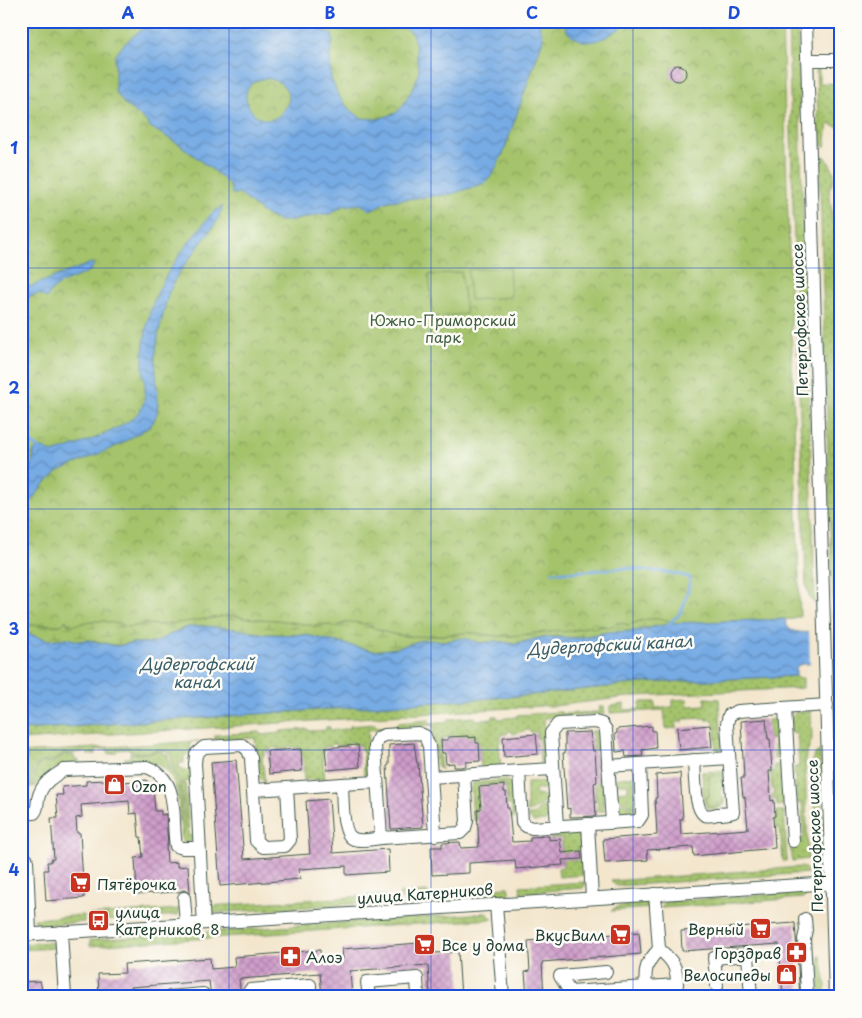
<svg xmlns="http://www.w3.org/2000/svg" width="862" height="1018" font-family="'Playpen Sans',sans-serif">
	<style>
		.grass { fill: url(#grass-dots); stroke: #628050 }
		.wetland { fill: url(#wetland-marsh); stroke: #628050 }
		.park { fill: url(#park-crowns); stroke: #628050 }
		.pitch { fill: #a4c36b; stroke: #628050 }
		.water { fill: url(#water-waves); stroke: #4b748c; fill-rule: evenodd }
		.pier { fill: #f3e6cd }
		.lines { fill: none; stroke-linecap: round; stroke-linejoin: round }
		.stream { stroke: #77abe4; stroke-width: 3 }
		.building { fill: url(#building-cross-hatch) }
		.minor-casing { stroke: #3f564b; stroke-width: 14 }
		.minor { stroke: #fff; stroke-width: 12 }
		.grid { fill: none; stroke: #1d4ed8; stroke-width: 1; stroke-opacity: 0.55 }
		.labels { text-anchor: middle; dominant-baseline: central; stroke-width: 5; stroke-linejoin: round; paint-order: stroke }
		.park-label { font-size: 15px; fill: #405e42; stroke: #fdfcf7 }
		.street-label { font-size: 15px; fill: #1f3d34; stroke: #fdfcf7 }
		.poi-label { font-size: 15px; fill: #1f3d34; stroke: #fdfcf7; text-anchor: start }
		.water-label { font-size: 16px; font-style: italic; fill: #395e69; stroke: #fdfcf7 }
		.neatline { fill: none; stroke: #1d4ed8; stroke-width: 2 }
		.grid-label { font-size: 16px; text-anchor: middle; font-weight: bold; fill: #1d4ed8 }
	</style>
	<defs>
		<pattern id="grass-dots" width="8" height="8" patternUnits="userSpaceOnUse" patternTransform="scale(1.25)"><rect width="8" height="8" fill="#a4c36b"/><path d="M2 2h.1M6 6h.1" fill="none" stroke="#85a059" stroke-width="1.8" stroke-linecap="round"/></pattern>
		<pattern id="wetland-marsh" width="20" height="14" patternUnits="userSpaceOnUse" patternTransform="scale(1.25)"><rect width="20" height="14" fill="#a4c36b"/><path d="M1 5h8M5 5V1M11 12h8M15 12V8" fill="none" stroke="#85a059"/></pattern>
		<pattern id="park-crowns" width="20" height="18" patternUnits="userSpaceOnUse" patternTransform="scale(1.25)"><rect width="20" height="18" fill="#a4c36b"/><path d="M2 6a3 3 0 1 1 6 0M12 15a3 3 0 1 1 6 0" fill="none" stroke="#85a059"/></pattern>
		<pattern id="water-waves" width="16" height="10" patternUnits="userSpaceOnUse" patternTransform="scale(1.25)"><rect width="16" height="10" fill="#77abe4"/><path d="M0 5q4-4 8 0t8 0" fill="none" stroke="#618cba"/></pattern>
		<pattern id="building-cross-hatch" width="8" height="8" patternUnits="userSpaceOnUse" patternTransform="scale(1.25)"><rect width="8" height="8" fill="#cf9cca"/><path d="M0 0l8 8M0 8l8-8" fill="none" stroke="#a780a5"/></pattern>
	</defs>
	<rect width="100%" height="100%" fill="#fdfcf7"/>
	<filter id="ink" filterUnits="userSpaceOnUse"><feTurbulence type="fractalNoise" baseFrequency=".02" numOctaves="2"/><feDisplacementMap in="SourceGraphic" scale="10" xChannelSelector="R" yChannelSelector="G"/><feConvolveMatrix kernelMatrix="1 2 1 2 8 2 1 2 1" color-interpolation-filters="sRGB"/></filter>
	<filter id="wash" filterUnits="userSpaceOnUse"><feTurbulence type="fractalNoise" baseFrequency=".0096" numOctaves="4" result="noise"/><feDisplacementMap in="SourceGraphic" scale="20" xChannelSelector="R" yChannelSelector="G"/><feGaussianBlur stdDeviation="1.12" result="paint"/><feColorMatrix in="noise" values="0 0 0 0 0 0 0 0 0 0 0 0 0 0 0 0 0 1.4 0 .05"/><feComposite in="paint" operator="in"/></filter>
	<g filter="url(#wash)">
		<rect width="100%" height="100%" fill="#f3e6cd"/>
		<g class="grass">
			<polygon points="788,21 797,21 807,354 797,355"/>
			<polygon points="819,65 819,83 841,84 841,128 828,124 825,147 819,145 816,66"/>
			<path d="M825 156C833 170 839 175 829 189L833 222 841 224V600H835L833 617 819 157Z"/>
			<polygon points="798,362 808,362 815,604 810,599 806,585"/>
			<polygon points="796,676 798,678 803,678 803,688 636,696 554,706 544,706 542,704 542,706 21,740 21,730 522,696 641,683"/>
			<polygon points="705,698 719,699 722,746 719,751 716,752 715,726 714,725 713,720 706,720 706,718 683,719 683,722 676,722 676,728 666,729 664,710 610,713 610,706 624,704 624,710 640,709 640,702 655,702 655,708 673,707 673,700 687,699 688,706 705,705"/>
			<polygon points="599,707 604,707 605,714 544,718 546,759 540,764 539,738 537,738 537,732 530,732 528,730 513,734 510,730 507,734 501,735 501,741 499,742 501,767 481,769 479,742 477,742 477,736 470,737 467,734 463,737 454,738 450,735 447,738 441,739 441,746 439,746 441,770 436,763 433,725 368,730 370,768 368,773 364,776 363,750 361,750 360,744 353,744 352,742 349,742 347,745 337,746 334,743 331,746 324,747 322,754 325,779 304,780 303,754 301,754 300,748 293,748 291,746 287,747 287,749 277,749 274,747 271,750 264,751 264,756 262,757 265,783 258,776 255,738 211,740 215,739 215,735 260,732 261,735 280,733 280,731 308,729 309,731 326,730 326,727 330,727 330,730 349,729 350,726 375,724 376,727 396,726 397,723 429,720 429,724 448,722 448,719 474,717 475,720 493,719 493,716 497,716 498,719 516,717 517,715 561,712 562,714 597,712 600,711"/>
			<polygon points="811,711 812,739 805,759 808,859 792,861 790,845 797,840 804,838 802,803 797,803 794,767 799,767 797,733 791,732 791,717 796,712"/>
			<polygon points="777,719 780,759 774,759 774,739 769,739 768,720"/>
			<polygon points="592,731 597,731 599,735 601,771 597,771 596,758 599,757 598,750 593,750 594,744 593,743"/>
			<path d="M199 741 190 742 191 752 184 756V763H179L180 768 190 771 191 781 185 782 189 836H194L193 840 190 842H184L181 837 184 815 181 780 172 769 171 756C162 745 155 752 143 753 139 753 134 752 130 751L129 749 117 750 116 753 109 754 108 749 96 750V754L88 755 87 752 74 753V754L64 753 55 760 41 762 35 766 32 771 31 787H26V784H28V779H23V777H21V753Z"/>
			<path d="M159 751 168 755 170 769 178 778 180 784 182 815 180 827C178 785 177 757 125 760V758H130V753L142 754Z"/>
			<polygon points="820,751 823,851 819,851 816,845 813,759 816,753"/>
			<path d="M65 754 74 756 75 760H79V764C60 766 47 769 36 786L33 787 34 772 37 766 43 763 53 762Z"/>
			<polygon points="774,765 781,765 783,805 777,806 776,799 772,799 772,795 774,794 774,789 772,789 771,772 774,772"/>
			<polygon points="723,771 725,779 722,779 721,775 708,790 709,797 706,797 723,802 723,799 725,799 725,804 716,810 707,808 704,802 702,772"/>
			<polygon points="633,776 634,778 636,807 616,798 616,792 628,791 628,784 616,784 615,779"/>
			<polygon points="598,777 602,777 604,811 597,811 598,801 596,801 595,784 598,783"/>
			<polygon points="504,780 509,782 513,787 515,818 511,818 512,805 507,805 507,792 506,791 505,784 478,786 479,797 477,798 479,807 475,807 477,820 473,820 471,788 473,783"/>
			<path d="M547 781 548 788 535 790 536 795 549 797V803C539 804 535 811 527 812V782Z"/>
			<path d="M616 801 636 808C634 814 629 815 623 815L618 811Z"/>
			<polygon points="550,805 550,816 545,821 533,822 529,818 528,815 534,815 541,807 547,808"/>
			<polygon points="777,811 784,811 787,861 783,861 780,828 776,828 775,818 777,818"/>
			<polygon points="575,833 581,837 582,850 574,851 575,861 583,861 584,875 559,877 558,868 563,867 562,838 554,838 554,840 551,840 550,834"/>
			<polygon points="801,867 805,868 808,873 617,886 611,881"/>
			<polygon points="587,882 583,888 521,893 520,886"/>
			<polygon points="508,887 510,894 475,896 459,894 461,890"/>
			<polygon points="427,892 430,895 402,900 399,894"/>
			<polygon points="805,892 808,893 804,898 661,908 664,902"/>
			<polygon points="386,895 384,902 212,913 209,911 207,906"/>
			<polygon points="637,903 648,903 651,908 611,911 614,908"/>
			<polygon points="180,909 178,915 89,922 88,915"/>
			<polygon points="486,913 493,919 90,946 90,940"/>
			<polygon points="84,915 84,922 39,925 36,923 34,919"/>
			<polygon points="50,942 54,945 55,948 21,950 21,944"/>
			<polygon points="819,956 821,956 826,986 824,993 820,993"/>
		</g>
		<path class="wetland" d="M233 615 245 618 277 620 316 626 326 624 336 627C361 614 374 632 398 635 420 638 441 635 463 633 476 631 491 637 505 636 520 636 535 632 551 632L557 630 571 631 590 626 610 627 619 622 629 625C643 619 659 615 674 623L634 631 609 632 576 638 543 637 515 644 496 641 481 643 466 639 447 641 422 640 397 648 374 651 306 635 264 634 237 629 202 626 188 627 177 631 154 643H132L117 646 91 640 78 641 68 638 49 640 24 633 21 634V625H61L67 620 70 625 92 621H104L130 627 145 624 163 625Z"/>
		<g class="park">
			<path d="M21 21H782L800 617H794V619L674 623C659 615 643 619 629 625L619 622 610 627 600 625 595 629 590 626 565 632 557 630 551 632C535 632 520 636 505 636 491 637 476 631 463 633 441 635 420 638 398 635 374 632 361 614 336 627L326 624 316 626 277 620 245 618 233 615 163 625 145 624 130 627 104 621H92L74 625 67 624 66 620 61 625H21Z"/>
			<polygon points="722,775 723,789 721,789 723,802 719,806 711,807 706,803 706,797 709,797 709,776"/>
		</g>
		<g class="pitch">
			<polygon points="509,267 511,297 470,300 468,270"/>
			<polygon points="461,272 466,314 433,317 429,275"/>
		</g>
		<g class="water">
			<path d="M159 21H319L317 26 323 31 332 34 333 41 330 53 331 78 338 95 348 108 361 118 378 119 396 113 402 107 415 84 419 71 415 43 412 34 398 21H539C539 29 543 32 543 39L503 154 492 175 485 183 452 194 389 201C381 203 378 208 370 210L360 204 343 206 330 214H321L291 221H278L263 213 240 194H232L230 186 219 175 179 144 150 127 145 120 125 105 115 91V56L125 43 138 32ZM267 78C280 81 288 86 289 100 269 152 217 85 267 78Z"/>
			<path d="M565 21H631C613 32 595 50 574 37 566 33 566 30 565 21Z"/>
			<path d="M223 206 216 223 176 277 168 295 159 331 155 358 158 401 157 413 154 421 149 427 119 445 59 471 44 484 21 515V481L32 467 34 451 38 448H44L52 453C72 448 125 429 138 413 150 399 143 379 143 362 143 348 145 334 148 320 158 278 186 246 212 213Z"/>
			<polygon points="91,263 94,265 90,271 60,284 53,289 47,298 39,294 21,299 21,290"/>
			<path d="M785 619C786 623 787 627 791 630 801 635 829 631 841 630V663L801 664 796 667V676L641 683 522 696 21 730V634L24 633 49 640 68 638 78 641 88 640 117 646 132 643H154L177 631 188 627 202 626 237 629 264 634 306 635 374 651 397 648 422 640 447 641 464 638 481 643 496 641 515 644 543 637 576 638 609 632 634 631 674 623Z"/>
		</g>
		<polygon class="pier" points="841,628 841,666 810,666 809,629"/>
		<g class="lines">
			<g class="stream">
				<polyline points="21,436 41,450"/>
				<path d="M552 572H574L625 568 672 573 689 577 690 581C687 591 686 604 680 613 677 618 672 619 669 624"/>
			</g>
		</g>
		<g id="blocks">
			<g class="building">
				<circle cx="678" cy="73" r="8"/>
				<polygon points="766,719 768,739 770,739 772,771 769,771 771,801 774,800 775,816 773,817 775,848 694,856 693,847 647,850 648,860 605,863 603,839 657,835 655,798 657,798 656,775 680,773 683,819 680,819 681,834 748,829 745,797 743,797 741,778 744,778 741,721"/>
				<polygon points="710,725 712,747 679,750 677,728"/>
				<polygon points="652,726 652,731 655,731 656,748 642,750 643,756 626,757 625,751 616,752 615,734 617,733 617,729"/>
				<polygon points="590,732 593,751 595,751 597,782 594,783 596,816 570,817 570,808 567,809 563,753 565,753 565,733"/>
				<polygon points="536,734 538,754 504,757 503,737"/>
				<polygon points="468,736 468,738 476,737 476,743 479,743 480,761 466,762 466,766 461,767 454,767 454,763 446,764 445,753 442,753 441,740 448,740 448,737"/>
				<polygon points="414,743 417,763 418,763 423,827 391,829 387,766 389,765 389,745"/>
				<polygon points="358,745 360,767 327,770 325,748"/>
				<polygon points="301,749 302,771 269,774 267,751"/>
				<polygon points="236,760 244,859 310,854 306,801 329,799 333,853 388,849 389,872 346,875 346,866 299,869 300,879 220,886 211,762"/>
				<polygon points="123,779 123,782 147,780 147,789 153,788 155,811 161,811 161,815 166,814 168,845 166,845 167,863 177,862 177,867 188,866 190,893 184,890 178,892 137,894 135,858 143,857 141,837 139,837 137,813 130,814 129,801 81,805 82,817 76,818 77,833 80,833 84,898 46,901 44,870 48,870 47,862 51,862 51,859 54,859 51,818 58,818 56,795 63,795 62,787 86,785 86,781"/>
				<polygon points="504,785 504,792 506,792 507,808 509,808 512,842 530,841 530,837 549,836 549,840 560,839 562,853 581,851 582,859 562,860 563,865 516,869 515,860 469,863 469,873 432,875 431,847 442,847 442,843 460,842 461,848 479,847 477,810 481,809 479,787"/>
				<polygon points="795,923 800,997 783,997 779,944 682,951 681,931"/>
				<polygon points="639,932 641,954 542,962 544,997 527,997 525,972 530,971 528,941"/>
				<polygon points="432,942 433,953 458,952 461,997 430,997 428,965 350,971 352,997 322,997 320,973 239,979 241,997 211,997 209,981 131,987 132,997 99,997 98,974 125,973 124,964 210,958 211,969 235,967 234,957 320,950 321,961 343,959 342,949"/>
				<polygon points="40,981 44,997 21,997 21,982"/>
			</g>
		</g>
	</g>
	<g filter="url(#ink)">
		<use href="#blocks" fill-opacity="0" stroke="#3f564b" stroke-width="1"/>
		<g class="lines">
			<defs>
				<g id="minor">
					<polyline points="806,21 835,997"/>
					<polyline points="808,60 841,60"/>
					<polyline points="785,708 793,841"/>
					<path d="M694 760C695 771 694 811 705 815 708 816 714 815 717 814 723 814 727 814 733 812L727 724 729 715 738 711 827 705"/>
					<polyline points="608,766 729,758"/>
					<polyline points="519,771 553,769"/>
					<polyline points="431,777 519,771 522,822 526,826 532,828 638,821 642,815 640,764"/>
					<polyline points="342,784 377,782"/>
					<polyline points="253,790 287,788"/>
					<path d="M21 814 34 813C38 809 37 805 38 799 41 784 52 777 64 770L147 767C181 780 171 817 176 846L183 848H198"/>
					<polyline points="588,824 592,898"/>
					<polyline points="557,826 551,733 558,724 595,722 602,724 606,730 612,823"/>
					<polyline points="381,838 460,833 465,828 467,821 464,775"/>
					<polyline points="21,857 27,860 30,934"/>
					<polyline points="184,898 186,924"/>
					<polyline points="496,904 503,997"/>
					<polyline points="805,919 806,930 804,939 807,993 811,997"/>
					<path d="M204 923C200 870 199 817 195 764L196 754 204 747 242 745 248 750 251 758 256 841 263 847 285 846 290 840 287 788 342 784C343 797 341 835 354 839 361 842 373 839 381 838L375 746 378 738 384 735 418 733 425 736 429 746 435 835"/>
					<polyline points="61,932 65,997"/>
					<polyline points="21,935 832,883"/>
					<polyline points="717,986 714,958 748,955 751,997"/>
					<path d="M646 987C644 968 647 962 659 949"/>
					<polyline points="570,992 560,976 606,972"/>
					<polyline points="170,997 203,994 203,997"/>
					<polyline points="250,997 250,990 310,985 310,997"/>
					<polyline points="369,997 367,982 417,978 418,997"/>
					<path d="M570 997V992L677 985C677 966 673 961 659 949L655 894"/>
				</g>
			</defs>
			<use href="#minor" class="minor-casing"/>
			<use href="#minor" class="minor"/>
		</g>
	</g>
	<path class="grid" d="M229 21V997M431 21V997M633 21V997M21 268H841M21 509H841M21 750H841"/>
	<defs>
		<symbol id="shop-square" viewBox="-11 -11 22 22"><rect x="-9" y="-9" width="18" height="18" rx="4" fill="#c8321e" stroke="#fdfcf7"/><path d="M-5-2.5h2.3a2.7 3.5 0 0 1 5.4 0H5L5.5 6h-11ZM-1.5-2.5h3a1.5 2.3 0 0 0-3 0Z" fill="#fff"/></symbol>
		<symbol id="supermarket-square" viewBox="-11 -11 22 22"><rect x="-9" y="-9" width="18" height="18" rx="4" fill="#c8321e" stroke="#fdfcf7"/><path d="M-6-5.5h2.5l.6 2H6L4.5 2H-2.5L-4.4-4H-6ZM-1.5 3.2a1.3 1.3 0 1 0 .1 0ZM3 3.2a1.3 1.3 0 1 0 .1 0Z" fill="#fff"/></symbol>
		<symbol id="bus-square" viewBox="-11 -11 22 22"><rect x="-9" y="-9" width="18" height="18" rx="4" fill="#c8321e" stroke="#fdfcf7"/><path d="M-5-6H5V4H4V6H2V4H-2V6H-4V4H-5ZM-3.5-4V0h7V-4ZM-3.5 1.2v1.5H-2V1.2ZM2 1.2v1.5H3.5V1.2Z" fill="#fff"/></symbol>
		<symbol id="pharmacy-square" viewBox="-11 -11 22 22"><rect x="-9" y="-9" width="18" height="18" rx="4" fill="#c8321e" stroke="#fdfcf7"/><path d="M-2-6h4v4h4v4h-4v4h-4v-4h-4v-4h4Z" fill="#fff"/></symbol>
	</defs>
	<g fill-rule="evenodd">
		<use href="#shop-square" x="102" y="772" width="25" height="25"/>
		<use href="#supermarket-square" x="68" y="870" width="25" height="25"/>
		<use href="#bus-square" x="86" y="908" width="25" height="25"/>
		<use href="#supermarket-square" x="748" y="916" width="25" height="25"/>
		<use href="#supermarket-square" x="608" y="922" width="25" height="25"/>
		<use href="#supermarket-square" x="412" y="932" width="25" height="25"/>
		<use href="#pharmacy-square" x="784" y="940" width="25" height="25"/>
		<use href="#pharmacy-square" x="278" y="944" width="25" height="25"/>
		<use href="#shop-square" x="774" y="962" width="25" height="25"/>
	</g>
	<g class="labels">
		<g class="park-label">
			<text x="443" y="319">Южно-Приморский<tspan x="443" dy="17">парк</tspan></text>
		</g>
		<g class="street-label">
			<text transform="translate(799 320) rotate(-92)">Петергофское шоссе</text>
			<text transform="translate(814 836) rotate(-92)">Петергофское шоссе</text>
			<text transform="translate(425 893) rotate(-4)">улица Катерников</text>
		</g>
		<g class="poi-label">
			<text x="131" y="785">Ozon</text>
			<text x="97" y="883">Пятёрочка</text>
			<text x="115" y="911">улица<tspan x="115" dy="17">Катерников, 8</tspan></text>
			<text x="744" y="928" text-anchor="end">Верный</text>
			<text x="605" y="934" text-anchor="end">ВкусВилл</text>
			<text x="441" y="944">Все у дома</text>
			<text x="781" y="952" text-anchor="end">Горздрав</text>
			<text x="306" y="956">Алоэ</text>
			<text x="771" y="974" text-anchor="end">Велосипеды</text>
		</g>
		<g class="water-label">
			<text transform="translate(610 644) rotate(-3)">Дудергофский канал</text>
			<text x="197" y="663">Дудергофский<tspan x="197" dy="18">канал</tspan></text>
		</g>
	</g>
	<rect width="862" height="1018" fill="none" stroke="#fdfcf7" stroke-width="55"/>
	<rect x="28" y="28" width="806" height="962" class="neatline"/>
	<g class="grid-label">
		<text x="128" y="19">A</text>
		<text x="330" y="19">B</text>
		<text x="532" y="19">C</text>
		<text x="734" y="19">D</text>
		<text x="14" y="154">1</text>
		<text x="14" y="394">2</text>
		<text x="14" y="635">3</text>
		<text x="14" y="876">4</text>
	</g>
</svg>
